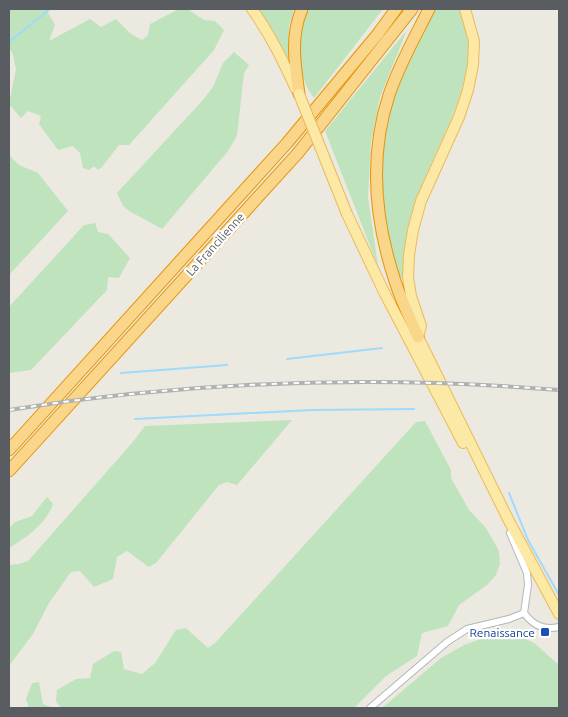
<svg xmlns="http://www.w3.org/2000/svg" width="568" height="717" font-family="Ubuntu,sans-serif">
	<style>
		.green { fill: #bfe3bd }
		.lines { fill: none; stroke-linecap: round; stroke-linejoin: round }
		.stream { stroke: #a0dafc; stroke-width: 2 }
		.street-casing { stroke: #b3b7bb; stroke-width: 8 }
		.primary-casing { stroke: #edba59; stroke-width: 12 }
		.highway-casing { stroke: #e69307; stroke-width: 13 }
		.street { stroke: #fff; stroke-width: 6 }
		.primary { stroke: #fce9a5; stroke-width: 10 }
		.highway { stroke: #f9d68a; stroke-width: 11 }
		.rail-casing { stroke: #b0b1b1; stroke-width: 4 }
		.rail { stroke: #fff; stroke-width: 2; stroke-dasharray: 5.5; stroke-linecap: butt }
		.primary-bridge-casing { stroke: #edba59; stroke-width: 12; stroke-linecap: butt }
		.primary-bridge { stroke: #fce9a5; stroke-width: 10 }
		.transit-dot { fill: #1a4fb4; stroke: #fff; stroke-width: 2 }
		.labels { text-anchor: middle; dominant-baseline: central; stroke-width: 4.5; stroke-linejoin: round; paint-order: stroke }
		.street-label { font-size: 12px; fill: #595d61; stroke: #fff }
		.transit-label { font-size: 12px; fill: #164399; stroke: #fff; text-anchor: end }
	</style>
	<rect width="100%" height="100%" fill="#ece9e1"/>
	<g class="green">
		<polygon points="9,9 46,9 55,25 49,41 90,19 101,27 116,19 131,34 142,40 148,35 150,24 179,9 187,9 204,20 215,21 224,30 214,50 129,145 119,145 102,167 98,170 94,166 89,170 83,168 80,153 73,146 58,150 39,124 41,116 28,111 21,118 9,104 16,69 13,55 9,47"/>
		<polygon points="258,9 294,9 289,26 288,65"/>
		<path d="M305 9H383L314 98C293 68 299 43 305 9Z"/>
		<path d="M433 9H460C462 16 466 23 467 30 475 91 440 135 421 189 411 217 406 246 404 275L399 279C395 265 389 250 387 235 380 195 377 150 388 110 399 75 417 42 433 9Z"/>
		<polygon points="407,30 380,97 371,141 368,197 378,266 325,131"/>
		<polygon points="234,52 249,65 244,73 237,136 228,151 162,229 129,211 123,206 117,193 203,100 213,87 223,63"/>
		<polygon points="9,155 19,165 38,173 68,211 9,275"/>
		<polygon points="95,223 98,232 108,234 130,258 119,278 108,277 107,290 31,370 9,373 9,307 84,225"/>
		<polygon points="292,420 237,485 227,482 219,485 156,563 149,567 127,551 117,557 113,579 94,587 80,571 71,572 49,603 33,634 9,666 9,565 19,564 28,561 132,443 145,426"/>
		<polygon points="425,421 451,470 451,478 469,510 486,528 499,551 500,564 496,575 487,585 459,605 448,626 422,633 417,656 386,676 354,708 61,708 56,701 57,690 76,679 90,678 93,664 114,651 121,652 124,669 142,674 155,663 176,630 186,628 208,648 216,642 416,422"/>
		<path d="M47 497 53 504C46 524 26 538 9 548V528L15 522 32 516Z"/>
		<polygon points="495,634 516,634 534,643 559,665 559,708 382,708 441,658 464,645"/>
		<polygon points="39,682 43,704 54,708 29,708 26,699 32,683"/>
	</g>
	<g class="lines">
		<g class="stream">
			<polyline points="9,42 50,9"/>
			<polyline points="287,359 382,348"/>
			<polyline points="121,373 227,365"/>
			<polyline points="135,419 312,410 414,409"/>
			<polyline points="509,493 528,540 559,595"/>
		</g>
		<defs>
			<g id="street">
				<path d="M510 533 527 573 528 585 524 613C534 626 543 630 559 627"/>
				<polyline points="370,708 447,642 467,629 509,619 524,613"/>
			</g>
			<g id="primary">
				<path d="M252 9C270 34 283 61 296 89"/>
				<polyline points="465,9 474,41 473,65 468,90 459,117 421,201 413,230 409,255 408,277 411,296 421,326 418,337 508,519 559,614"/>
				<polyline points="347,214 384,292 463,443"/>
			</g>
			<g id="highway">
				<path d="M299 94C295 65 290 36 302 9"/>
				<path d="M418 337C410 318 401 300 395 281 375 221 369 156 389 95 399 65 415 37 429 9"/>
				<polyline points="9,450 287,143 377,35 396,9"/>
				<polyline points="9,471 298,153 412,9"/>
			</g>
		</defs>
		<use href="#street" class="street-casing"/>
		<use href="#primary" class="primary-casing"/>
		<use href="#highway" class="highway-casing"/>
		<use href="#street" class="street"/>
		<use href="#primary" class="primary"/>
		<use href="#highway" class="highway"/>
		<defs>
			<path id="rail" d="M9 410C191 381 375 375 559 390"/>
		</defs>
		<use href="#rail" class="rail-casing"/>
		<use href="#rail" class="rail"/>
		<defs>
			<polyline id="primary-bridge" points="299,94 347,214"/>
		</defs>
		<use href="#primary-bridge" class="primary-bridge-casing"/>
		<use href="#primary-bridge" class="primary-bridge"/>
	</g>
	<rect class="transit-dot" x="540" y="627" width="10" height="10" rx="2.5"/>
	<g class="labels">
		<g class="street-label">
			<text transform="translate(215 244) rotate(-48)">La Francilienne</text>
		</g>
		<g class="transit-label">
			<text x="535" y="632">Renaissance</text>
		</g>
	</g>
	<rect width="568" height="717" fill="none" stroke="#595d61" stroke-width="20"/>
</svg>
